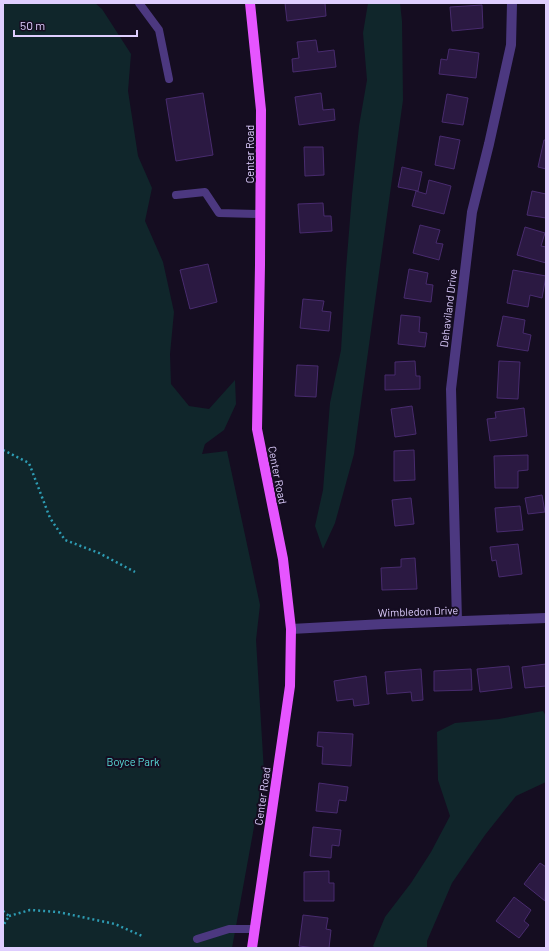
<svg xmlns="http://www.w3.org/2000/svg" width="549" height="951" font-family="Barlow,sans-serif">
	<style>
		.green { fill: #10262b }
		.building { fill: #2b1942; stroke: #482b6e }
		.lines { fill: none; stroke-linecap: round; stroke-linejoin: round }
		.path { stroke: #2e9cb3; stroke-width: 2.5; stroke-dasharray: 2 3; stroke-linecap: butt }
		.service { stroke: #4c3880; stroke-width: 8 }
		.minor { stroke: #4c3880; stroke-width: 10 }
		.primary { stroke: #e655ff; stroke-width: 10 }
		.labels { text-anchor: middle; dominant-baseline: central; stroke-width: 4; stroke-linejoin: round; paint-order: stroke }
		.street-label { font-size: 11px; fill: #dfceff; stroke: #150d21 }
		.park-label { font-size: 11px; fill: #5adfdc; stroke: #150d21 }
	</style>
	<rect width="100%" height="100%" fill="#150d21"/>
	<g class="green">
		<polygon points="3,3 95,3 102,9 131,54 128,91 138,156 152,188 145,221 163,262 174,312 170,354 171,384 189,406 209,409 235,380 236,404 224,430 205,444 202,454 227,451 260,605 256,640 264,772 232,948 3,948"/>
		<polygon points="368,3 400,3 402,21 403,100 369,345 354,454 335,523 323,549 315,526 323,490 330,403 341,350 346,269 352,195 359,126 367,80 363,33"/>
		<polygon points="543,711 546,716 546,782 516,796 485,835 452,883 427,941 427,948 375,948 373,946 385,917 411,883 431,852 450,816 438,780 437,732 455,723 499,719"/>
	</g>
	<g class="building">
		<polygon points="285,3 325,3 326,16 287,21"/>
		<polygon points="482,5 483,28 452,31 450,7"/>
		<polygon points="316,40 318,52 334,50 336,67 293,72 292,59 299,58 297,42"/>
		<polygon points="449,49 479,53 476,78 439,74 441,59 447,60"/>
		<polygon points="203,93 213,155 176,161 166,99"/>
		<polygon points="321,93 323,110 334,109 335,120 299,125 295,97"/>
		<polygon points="447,94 468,98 463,125 442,122"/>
		<polygon points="440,136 460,140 454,169 435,165"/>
		<polygon points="544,140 546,140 546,169 538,167"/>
		<polygon points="304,147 323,147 324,175 305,176"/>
		<polygon points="402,167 422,172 418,191 398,187"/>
		<polygon points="429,180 451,186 444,214 412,206 416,191 426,194"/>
		<polygon points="532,191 546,194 546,218 527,215"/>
		<polygon points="323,203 324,216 331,216 332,231 300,233 298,204"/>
		<polygon points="420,225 440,230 436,243 443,244 439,260 413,253"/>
		<polygon points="525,227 545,233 541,246 546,247 546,263 517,255"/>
		<polygon points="208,264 217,302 190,309 180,270"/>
		<polygon points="409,269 428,273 426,284 433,285 431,302 404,298"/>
		<polygon points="513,270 546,276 542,298 530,295 528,307 507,303"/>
		<polygon points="303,299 324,301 322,311 331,312 329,331 300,328"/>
		<polygon points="401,315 420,317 419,332 427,333 425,347 398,344"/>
		<polygon points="503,316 525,320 523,333 531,335 528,351 497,346"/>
		<polygon points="415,361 416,376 420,376 420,389 385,390 385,375 395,375 395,362"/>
		<polygon points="499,361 520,362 518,399 497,398"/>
		<polygon points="297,365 318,366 316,397 295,396"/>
		<polygon points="412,406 416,434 395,437 391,409"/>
		<polygon points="524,408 527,436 490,441 487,419 496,418 495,412"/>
		<polygon points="414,450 415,480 394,481 394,451"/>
		<polygon points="528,455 528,470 518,471 518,488 495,488 494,456"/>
		<polygon points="542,495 545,512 528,514 525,498"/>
		<polygon points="411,498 414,524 395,526 392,500"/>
		<polygon points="520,506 523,530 497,532 495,508"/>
		<polygon points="518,544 522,574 499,577 496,560 492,561 490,547"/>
		<polygon points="415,558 417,589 382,590 381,568 401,567 401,559"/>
		<polygon points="546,664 546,686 525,688 522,667"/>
		<polygon points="509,666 512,688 480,692 477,669"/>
		<polygon points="421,669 423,700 412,701 411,692 387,694 385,672"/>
		<polygon points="471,669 472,690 434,691 434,671"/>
		<polygon points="366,676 369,704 354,706 353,699 337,701 334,681"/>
		<polygon points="318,732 353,734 351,766 322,764 323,747 317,746"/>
		<polygon points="319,783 348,787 346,801 339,800 337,813 316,811"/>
		<polygon points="313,827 341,830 339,846 332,845 331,858 310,856"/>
		<polygon points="540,863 546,867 545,901 524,884"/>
		<polygon points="329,871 329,883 334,883 334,901 304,901 304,872"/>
		<polygon points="514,897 531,910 524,921 529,925 519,938 496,921"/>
		<polygon points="303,915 328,918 326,929 331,930 329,948 315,948 299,946"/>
	</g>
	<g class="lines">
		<g class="path">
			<polyline points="3,450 29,463 50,518 65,540 99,553 135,572"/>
			<polyline points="3,911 9,916 3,926"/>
			<polyline points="9,916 30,910 58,912 115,924 142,936"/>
		</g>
		<g class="service">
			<polyline points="139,3 159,30 169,79"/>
			<polyline points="176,195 205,192 219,213 260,214"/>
			<polyline points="197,939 229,929 255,929"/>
		</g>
		<g class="minor">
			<polyline points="457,621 451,389 472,212 489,144 511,45 512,3"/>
			<polyline points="291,629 384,624 546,618"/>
		</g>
		<polyline class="primary" points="250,3 261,110 260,265 257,429 283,559 291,629 290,686 252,948"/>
	</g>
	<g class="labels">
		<g class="street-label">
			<text transform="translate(249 154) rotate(-90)">Center Road</text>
			<text transform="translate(448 308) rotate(-83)">Dehaviland Drive</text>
			<text transform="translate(278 475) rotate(79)">Center Road</text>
			<text transform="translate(418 611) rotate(-2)">Wimbledon Drive</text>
			<text transform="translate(262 796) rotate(-82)">Center Road</text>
		</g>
		<g class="park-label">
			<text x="133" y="761">Boyce Park</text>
		</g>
	</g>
	<rect width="549" height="951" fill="none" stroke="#dfceff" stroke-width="8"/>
	<path d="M14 30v6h123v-6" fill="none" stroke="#dfceff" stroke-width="2"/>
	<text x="20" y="30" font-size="12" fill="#dfceff" stroke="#150d21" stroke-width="3" paint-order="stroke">50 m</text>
</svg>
